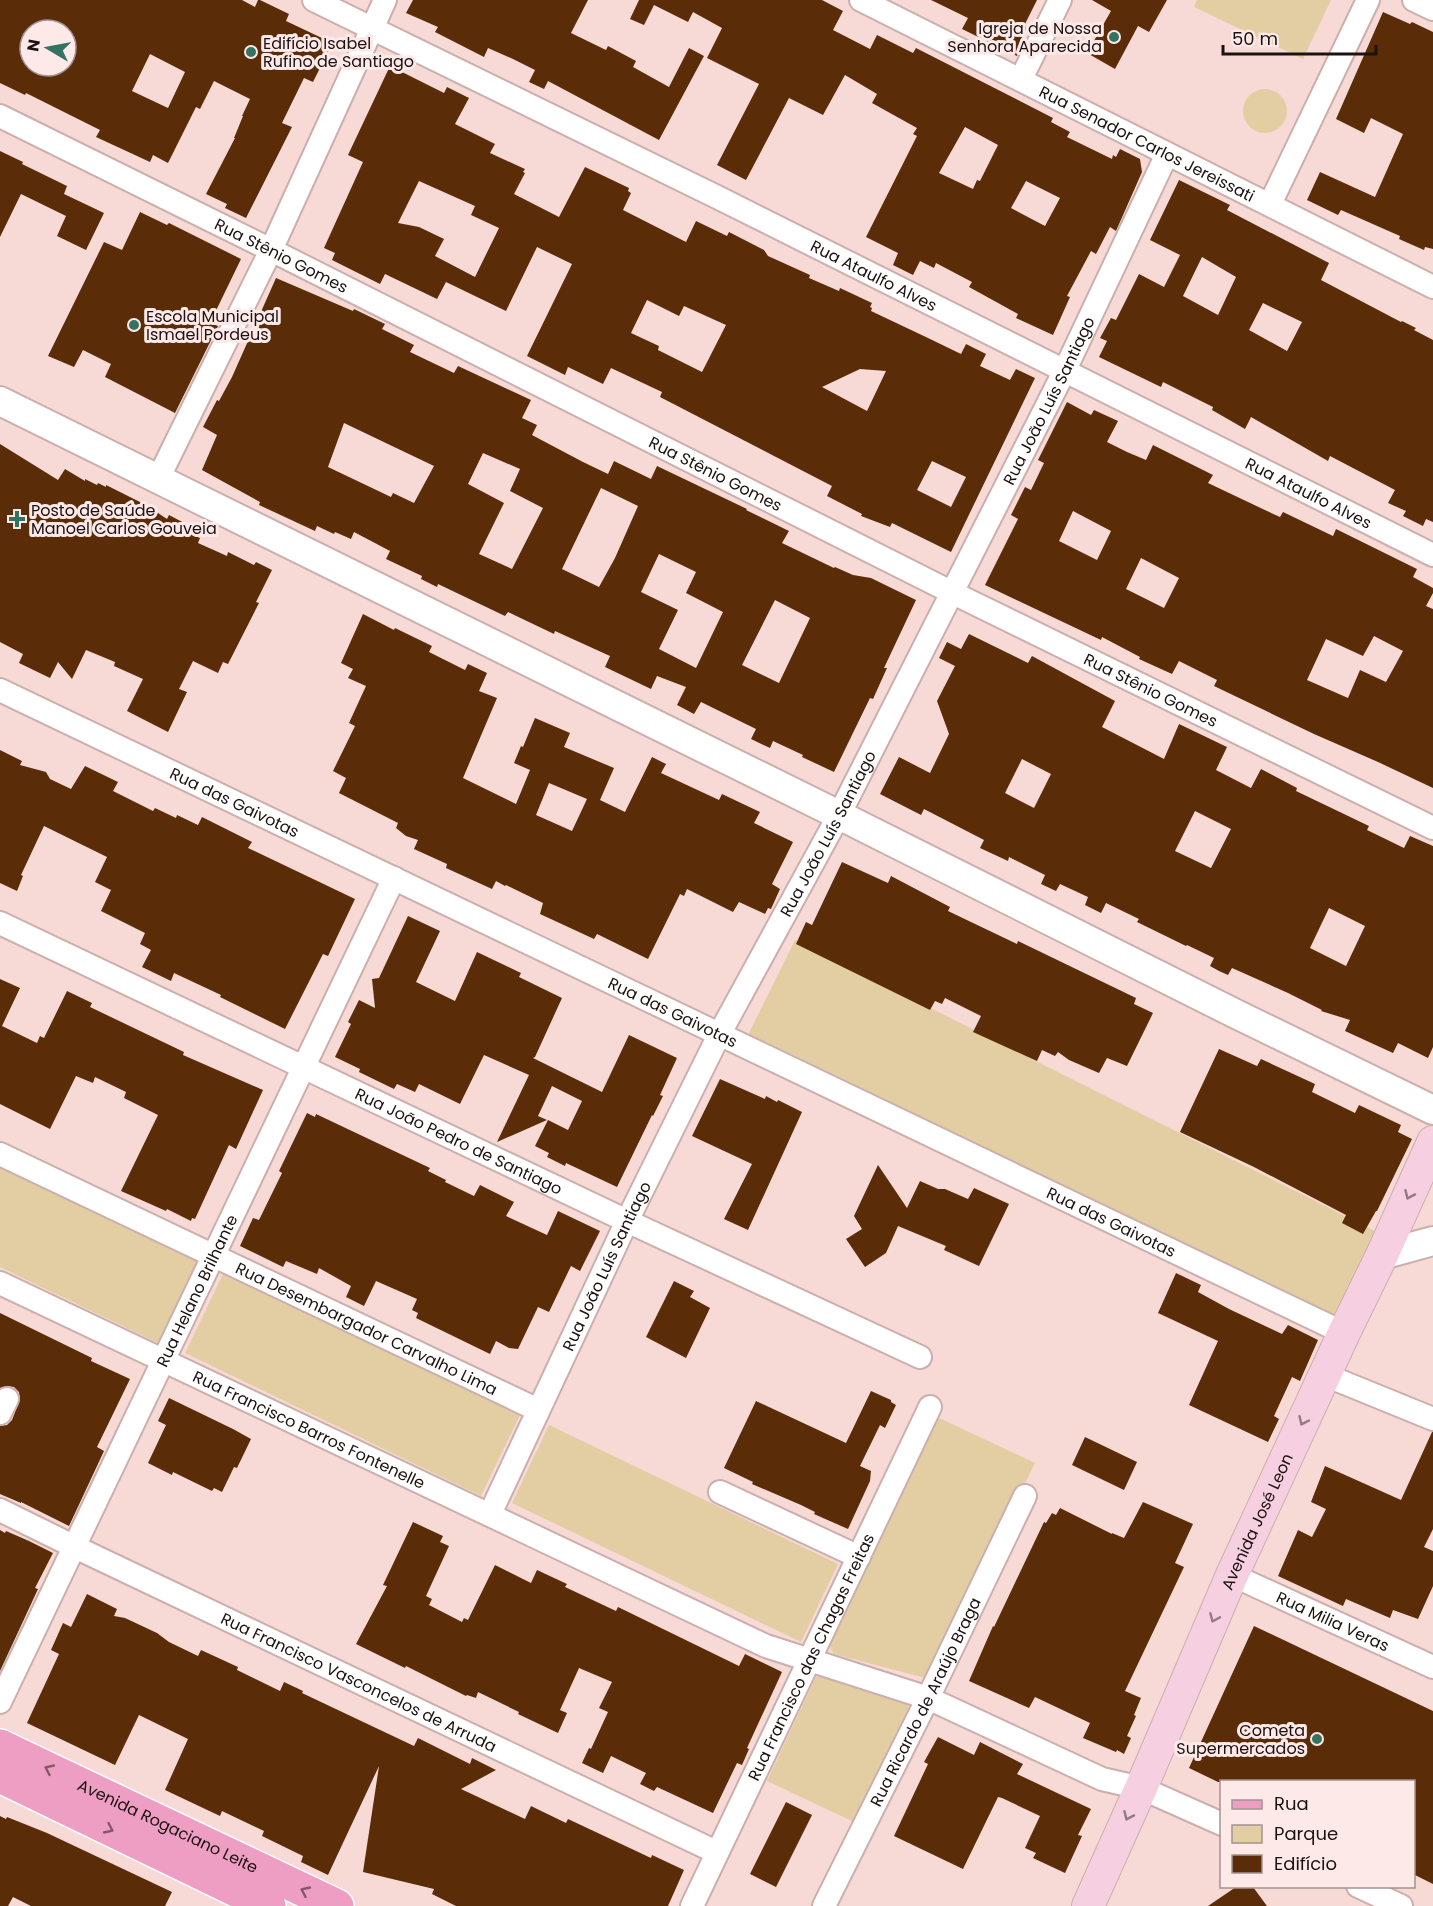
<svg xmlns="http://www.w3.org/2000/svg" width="1433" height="1906" font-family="Poppins,sans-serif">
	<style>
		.green { fill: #e3cea4 }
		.building { fill: #5a2d08; fill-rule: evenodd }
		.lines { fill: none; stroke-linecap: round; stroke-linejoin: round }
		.minor-casing { stroke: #ccafad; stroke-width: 26 }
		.tertiary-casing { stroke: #ccafad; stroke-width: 32 }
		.secondary-casing { stroke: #ccafad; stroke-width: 34 }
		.primary-casing { stroke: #fff; stroke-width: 36 }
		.minor { stroke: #fff; stroke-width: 22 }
		.tertiary { stroke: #fff; stroke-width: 28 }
		.secondary { stroke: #f6cfe1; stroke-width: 32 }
		.primary { stroke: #ee9ec2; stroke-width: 33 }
		.oneway { stroke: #947a83 }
		.oneway2 { stroke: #85586a }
		.poi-dot { fill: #337362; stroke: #fce9e8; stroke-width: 2 }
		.labels { text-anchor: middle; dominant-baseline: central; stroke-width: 6; stroke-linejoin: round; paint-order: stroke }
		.poi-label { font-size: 16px; fill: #1c1211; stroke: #fce9e8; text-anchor: start }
		.street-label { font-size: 16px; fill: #1c1211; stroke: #fce9e8 }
	</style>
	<rect width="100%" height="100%" fill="#f7d9d6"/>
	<g class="green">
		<polygon points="1197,0 1331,0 1303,59 1194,7"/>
		<circle cx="1265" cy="111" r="22"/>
		<polygon points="795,940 1379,1233 1336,1325 748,1035"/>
		<polygon points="0,1164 200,1260 160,1344 0,1267"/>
		<polygon points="225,1270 521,1413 481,1496 185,1353"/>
		<polygon points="935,1416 1035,1463 929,1679 834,1654 828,1645"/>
		<polygon points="549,1425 838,1564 801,1642 512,1503"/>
		<polygon points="827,1675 907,1702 910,1714 854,1822 767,1781 816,1677"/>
	</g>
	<g class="building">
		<path d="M0 0H242L255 7 258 0H260L289 14 286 21 324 39 322 44 330 48 313 82 304 78 282 123 292 127 246 218 225 208 227 204 206 194 235 138H234L243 116H242L250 99 214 81 200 109 196 107 168 163 153 155 150 162 96 137 100 130 26 93 25 95 0 83ZM30 30H66V66H30ZM150 54 185 72 168 108 132 91Z"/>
		<polygon points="413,0 588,0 571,33 606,50 608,46 636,61 633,67 669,87 689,48 704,56 659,140 548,81 544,89 529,82 535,70 513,59 488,48 484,57 435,32 438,27 406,13"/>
		<path d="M639 0H822L843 11 833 30 870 49 877 35 913 53 916 48 1053 118 1051 122 1070 132 1067 137 1112 159 1113 155 1116 157 1120 149 1140 159 1142 172 1116 231 1110 227 1096 254 1091 251 1067 296 1070 297 1053 335 1016 318 1018 314 969 287 972 282 936 263 934 268 920 261 913 275 893 265 898 253 866 237 917 136 913 134 917 128 872 103 877 94 845 75 823 115 789 98 746 180 717 165 759 84 707 58 722 28 693 12 688 22 654 5 644 25 630 19ZM965 127 998 145 980 181 977 180 973 189 939 173ZM1026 181 1060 198 1045 226 1011 208Z"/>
		<polygon points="931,0 1037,0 1024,26 1027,27 1020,41 1023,44 1017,56 962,29 968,18"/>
		<polygon points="1092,0 1167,0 1149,32 1138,26 1115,69 1087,53 1111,11"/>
		<polygon points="1383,12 1410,24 1412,22 1433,32 1433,249 1425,247 1424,250 1399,239 1400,236 1341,210 1338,215 1307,200 1320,172 1375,197 1403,134 1371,118 1364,133 1336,119"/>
		<path d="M390 66 444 93 447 87 469 98 455 124 495 144 490 153 525 169 523 172 525 173 514 194 559 217 585 167 629 188 628 191 631 193 623 210 686 242 696 221 727 236 729 232 764 250 768 256 810 275 809 278 839 291 840 288 872 303 870 307 872 308 871 311 928 338 961 354 966 344 986 354 980 366 1010 380 1016 369 1035 378 951 552 892 523 890 527 861 516 862 514 827 496 832 486 660 397 662 392 611 368 603 384 568 367 565 375 527 356 572 264 537 247 506 311 446 282 437 299 385 274 380 284 332 260 335 253 324 248 363 162 348 155ZM419 181 475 206 471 215 499 228 475 277 435 256 444 239 419 227 398 223ZM647 300 679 316 684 306 726 325 702 372 658 350 659 346 631 333ZM860 369 886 371 867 411 822 387ZM932 461 966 477 951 507 917 490Z"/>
		<polygon points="0,151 23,162 22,164 67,186 64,194 104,213 86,250 57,236 66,216 21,194 0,237"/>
		<path d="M1179 180 1230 205 1227 210 1329 263 1321 280 1401 322 1402 321 1416 328 1414 330 1433 340V522L1426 519 1423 526 1403 516 1406 511 1388 503 1395 490 1330 456 1328 461 1251 417 1245 429 1212 410 1213 407 1163 382 1161 387 1099 357 1107 341 1100 338 1111 318 1116 320 1139 274 1164 287 1180 255 1150 240ZM1202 257 1236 277 1218 315 1183 296ZM1263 303 1302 322 1287 351 1249 330Z"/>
		<polygon points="140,212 167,225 169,223 241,259 210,323 218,326 175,413 105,377 111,364 83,350 74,367 48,356 104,242 122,250"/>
		<path d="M276 278 353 311 354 309 385 324 382 329 414 345 410 352 454 373 458 366 531 400 522 418 537 425 532 435 583 462 608 474 614 461 651 479 657 466 747 509 746 510 789 531 782 543 834 568 835 567 853 575 871 578 916 600 884 668H887L873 699 870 698 834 772 802 757 803 755 773 741 770 748 751 739 756 729 701 702 694 714 677 705 686 687 657 676 651 689 605 667 610 656 555 631 554 634 508 612 505 616 438 584 437 587 421 579 422 576 386 559 390 551 354 532 351 539 335 532 334 534 317 526 315 531 259 505 260 502 202 470 217 435 203 427 217 400 219 401 232 377ZM344 423 434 466 414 503 393 493 391 497 328 467ZM483 453 520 469 510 491 543 508 512 569 479 554 504 503 468 484ZM601 488 638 506 615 558 599 587 562 569ZM659 554 696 572 686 593 723 612 696 668 659 649 678 610 641 592ZM775 600 810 618 779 683 742 665Z"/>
		<path d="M1067 402 1091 415 1094 410 1118 421 1107 442 1127 452 1146 460 1153 445 1213 475 1208 483 1267 511 1280 517 1283 512 1333 536 1336 529 1417 569 1413 577 1433 588V593L1426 606 1433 609V788L1378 762 1314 734 1214 686 1217 680 1179 661 1172 674 1139 659 1140 657 1102 637 1101 640 985 585 1018 519 1011 515 1025 487 1031 490 1044 463 1038 460ZM1073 511 1111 531 1097 560 1059 541ZM1141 558 1179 578 1164 608 1126 589ZM1374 636 1403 651 1386 682 1360 670 1348 698 1307 680 1326 639 1363 656Z"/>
		<polygon points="0,444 58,480 65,469 85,481 85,479 97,485 98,483 106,487 106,485 146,505 167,519 169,515 188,525 185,532 200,538 198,543 227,556 228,552 254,565 256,562 272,570 256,602 259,603 228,664 223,662 218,673 193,661 179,689 187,692 168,732 127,711 143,679 114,666 115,662 86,650 72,679 58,662 50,678 19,663 23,654 0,642"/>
		<path d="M363 614 394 630 395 628 432 646 429 652 465 670 468 664 487 673 479 691 497 698 463 778 516 804 530 770 514 763 521 746 523 747 535 718 570 733 564 747 614 768 600 800 625 812 652 757 666 764 661 773 719 800 722 794 760 812 754 823 793 842 772 884 780 889 771 909 768 908 765 914 739 902 733 912 687 889 684 896 680 894 648 959 597 934 594 939 540 914 543 903 506 885 505 886 496 881 492 889 446 868 447 864 414 849 418 840 406 836 396 828 398 823 339 793 346 778 333 771 355 726 349 723 366 686 348 678 353 669 341 663ZM549 783 587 799 572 831 536 815Z"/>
		<path d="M969 634 1028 663 1032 656 1115 701 1102 727 1164 759 1179 724 1227 747 1216 770 1251 788 1261 769 1297 788 1296 791 1369 826 1367 830 1404 848 1410 836 1433 846V1047L1428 1058 1398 1043 1393 1053 1345 1031 1350 1020 1321 1011 1322 1010 1288 993 1232 968 1228 975 1219 971 1210 966 1214 958 1187 945 1186 946 1137 922 1139 919 1106 903 1101 913 1085 905 1088 897 1060 884 1056 891 1041 884 1045 875 1009 857 1008 861 980 848 984 840 924 809 921 815 880 794 899 757 930 773 949 734 937 701 955 666 939 658 947 642 961 649ZM1022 759 1051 774 1034 808 1005 793ZM1195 811 1231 829 1211 868 1175 851ZM1329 908 1365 926 1346 966 1310 948Z"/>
		<polygon points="0,750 22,761 20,765 46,772 50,779 71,789 85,766 118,782 113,791 153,811 155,808 176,818 177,815 198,825 202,817 252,842 248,848 355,899 328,956 323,954 285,1029 220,997 221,995 174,973 171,981 142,967 151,950 140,944 145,933 101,911 111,890 95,882 107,857 44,826 21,875 23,876 17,891 0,883"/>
		<polygon points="842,862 888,883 891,876 950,907 948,911 1017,944 1018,941 1136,998 1134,1004 1153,1013 1127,1066 1107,1058 1099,1073 1069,1060 1058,1052 1055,1056 1042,1050 1037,1061 973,1032 981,1016 945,998 942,1004 935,1001 930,1010 796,944 806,922 812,925"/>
		<polygon points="408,916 440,931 416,982 455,1001 477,952 521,973 519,977 562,998 535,1057 533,1058 602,1092 629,1035 677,1058 660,1095 663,1096 653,1116 652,1115 617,1187 566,1163 565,1166 547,1157 549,1153 535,1146 548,1120 568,1130 582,1101 552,1086 538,1116 547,1120 497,1142 529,1075 484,1055 460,1104 419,1084 415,1092 397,1084 394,1089 359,1072 360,1069 335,1057 351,1024 348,1022 359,1000 375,1008 372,979 379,978"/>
		<polygon points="0,979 20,988 2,1026 37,1043 40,1036 44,1038 67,991 92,1003 90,1007 184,1052 183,1055 263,1090 236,1149 229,1145 195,1219 192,1218 191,1221 167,1209 166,1211 121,1191 158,1115 124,1098 126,1092 124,1091 95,1077 93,1083 76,1076 50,1129 0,1104"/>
		<polygon points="1219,1049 1257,1066 1261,1059 1315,1084 1312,1092 1355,1113 1359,1105 1401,1125 1398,1132 1412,1139 1377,1211 1376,1211 1363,1234 1342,1223 1346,1215 1254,1167 1180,1132"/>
		<polygon points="720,1079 765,1099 766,1096 777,1102 778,1100 802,1112 748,1230 724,1219 752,1164 692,1136"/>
		<polygon points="307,1113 315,1117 316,1114 430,1168 428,1171 446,1180 445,1182 474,1196 480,1185 514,1202 506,1216 547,1235 558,1211 600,1231 580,1271 571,1266 549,1312 538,1307 518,1349 509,1348 496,1341 490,1354 416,1318 418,1313 412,1310 417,1299 376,1281 364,1306 346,1297 351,1286 319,1268 317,1274 286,1261 283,1267 240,1246 253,1218 259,1220 282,1173 279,1171"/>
		<polygon points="878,1165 907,1208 920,1181 938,1189 945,1189 968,1199 974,1188 1009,1204 979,1266 944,1250 946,1246 898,1226 886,1253 865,1267 846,1239 862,1229 854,1216"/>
		<polygon points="1176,1273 1201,1285 1198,1292 1229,1309 1282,1334 1288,1325 1318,1340 1300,1381 1292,1377 1274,1416 1279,1419 1268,1442 1189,1405 1218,1341 1158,1313"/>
		<polygon points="674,1281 694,1291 690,1297 710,1308 686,1358 646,1337"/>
		<polygon points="0,1313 92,1358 91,1361 130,1379 97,1447 104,1451 69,1526 21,1502 21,1503 0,1494 0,1426 7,1425 12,1420 20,1399 19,1392 14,1387 7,1386 0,1388"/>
		<polygon points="871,1391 891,1400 891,1402 896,1405 885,1428 880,1425 860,1466 871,1471 870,1481 848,1529 814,1514 815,1512 801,1505 752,1484 753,1482 724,1468 756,1401 846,1443"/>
		<polygon points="169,1398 233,1429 251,1439 237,1468 234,1467 222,1492 214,1488 212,1491 173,1472 172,1475 148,1463 166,1425 158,1421"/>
		<polygon points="1432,1432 1433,1432 1433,1529 1424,1547 1433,1551 1433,1586 1418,1619 1393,1610 1390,1618 1346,1599 1343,1606 1278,1576 1298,1530 1312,1537 1326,1509 1311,1502 1325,1466 1401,1500"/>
		<polygon points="1085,1437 1137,1462 1124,1490 1072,1465"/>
		<polygon points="1143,1502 1193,1524 1175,1563 1184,1567 1125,1691 1141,1698 1134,1715 1136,1716 1127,1736 1131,1738 1124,1754 1117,1750 1116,1752 1083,1738 1090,1723 1035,1697 1029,1708 969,1681 993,1626 994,1627 1044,1522 1046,1523 1052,1513 1056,1515 1060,1508 1112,1534 1112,1533 1124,1538"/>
		<polygon points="413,1522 443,1536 440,1542 449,1546 426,1596 432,1599 429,1605 462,1622 464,1618 468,1620 495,1565 531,1583 537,1570 567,1584 565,1587 616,1611 618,1607 739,1666 745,1654 782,1672 747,1748 749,1749 742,1765 737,1763 713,1813 657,1787 654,1791 640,1784 646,1773 611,1756 603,1773 582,1763 589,1748 591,1749 608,1712 599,1708 612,1682 579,1668 560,1710 567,1713 558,1733 518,1714 519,1712 478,1692 476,1698 467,1695 466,1696 406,1666 405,1668 356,1644 387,1586 383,1585"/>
		<polygon points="0,1530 5,1533 6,1531 29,1541 53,1553 35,1588 38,1589 0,1671"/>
		<polygon points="87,1594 117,1609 114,1616 125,1618 157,1633 169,1642 198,1656 201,1650 238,1667 237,1670 280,1691 284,1682 303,1691 302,1693 414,1746 418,1738 470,1764 472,1758 496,1770 461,1789 525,1819 531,1806 566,1823 568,1819 651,1858 652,1855 684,1870 668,1906 456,1906 432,1894 434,1889 363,1872 379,1766 328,1875 301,1862 303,1856 262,1836 264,1831 222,1811 220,1816 165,1790 188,1739 139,1715 115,1765 27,1723 59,1654 51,1650 63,1623 71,1627"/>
		<polygon points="1254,1626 1433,1711 1433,1884 1413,1874 1413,1782 1218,1782 1189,1768"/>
		<polygon points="938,1737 974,1755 980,1742 1023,1764 1017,1774 1091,1809 1078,1835 1082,1836 1065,1873 1033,1858 1036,1853 1025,1848 1040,1816 1002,1798 998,1797 963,1869 894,1836 928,1764 924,1762"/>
		<polygon points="786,1802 812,1815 776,1887 750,1874"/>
		<polygon points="0,1816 6,1819 7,1817 47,1833 172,1892 165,1906 31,1906 13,1897 8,1906 0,1906"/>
		<polygon points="1236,1887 1253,1887 1267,1906 1208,1906"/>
	</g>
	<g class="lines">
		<defs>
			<g id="minor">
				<path id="s1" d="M314 0 717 197 1433 555"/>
				<path id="s2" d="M861 0 1433 287"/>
				<polyline points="1414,0 1433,9"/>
				<polyline points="1021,79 1060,0"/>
				<path id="s3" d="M0 116 271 250 951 592 1433 828"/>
				<polyline points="1270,204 1368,0"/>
				<polyline points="158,479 271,250 385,0"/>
				<path id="s4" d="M0 690C448 904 896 1119 1344 1333"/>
				<path id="s5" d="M0 923 627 1221 920 1357"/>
				<path id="s6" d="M0 1154 538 1410"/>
				<path id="s7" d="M0 1283 766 1646 928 1698 1102 1779 1141 1788 1222 1824"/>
				<polyline points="1325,1375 1433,1419"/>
				<polyline points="0,1413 7,1399"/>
				<polyline points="720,1492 859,1557"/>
				<path id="s8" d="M0 1510 75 1547 716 1852"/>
				<path id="s9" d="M490 1514 627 1221 720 1033 839 815 1064 372 1167 154"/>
				<path id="s10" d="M1232 1575 1433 1667"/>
				<path id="s11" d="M0 1702 394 878"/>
				<polyline points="1358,1886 1401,1906"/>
				<path id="s12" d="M692 1906 930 1407"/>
				<path id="s13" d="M824 1906 928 1698 1025 1496"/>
			</g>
			<g id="tertiary">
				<polyline points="0,401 839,815 1234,1013 1433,1110"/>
				<polyline points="1382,1255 1433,1241"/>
			</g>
			<g id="secondary">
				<path id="s14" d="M1088 1906 1141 1788 1232 1575 1344 1333 1382 1255 1433 1142"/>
			</g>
			<g id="primary">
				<path id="s15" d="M0 1746 337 1906"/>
				<polyline points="0,1776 269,1906"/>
			</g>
		</defs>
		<use href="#minor" class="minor-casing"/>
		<use href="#tertiary" class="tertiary-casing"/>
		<use href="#secondary" class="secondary-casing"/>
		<use href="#primary" class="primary-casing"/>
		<use href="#minor" class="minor"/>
		<use href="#tertiary" class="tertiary"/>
		<use href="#secondary" class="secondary"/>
		<use href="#primary" class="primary"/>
	</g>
	<defs><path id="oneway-chevron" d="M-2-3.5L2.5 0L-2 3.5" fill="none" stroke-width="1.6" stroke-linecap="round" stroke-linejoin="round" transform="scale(1.5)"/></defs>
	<g class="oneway">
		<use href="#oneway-chevron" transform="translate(1409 1195) rotate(114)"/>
		<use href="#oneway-chevron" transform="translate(1303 1421) rotate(115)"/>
		<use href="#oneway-chevron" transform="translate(1214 1618) rotate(113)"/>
		<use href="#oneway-chevron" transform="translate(1128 1816) rotate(114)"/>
	</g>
	<g class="oneway2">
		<use href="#oneway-chevron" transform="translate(49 1769) rotate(-155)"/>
		<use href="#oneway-chevron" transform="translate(109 1829) rotate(25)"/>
		<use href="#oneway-chevron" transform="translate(305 1891) rotate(-155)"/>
	</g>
	<g class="poi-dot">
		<circle cx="1114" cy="37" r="6"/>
		<circle cx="251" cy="52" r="6"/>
		<circle cx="134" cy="325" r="6"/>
		<path d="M14 510h6v6h6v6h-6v6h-6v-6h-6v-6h6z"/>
		<circle cx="1317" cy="1739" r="6"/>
	</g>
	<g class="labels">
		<g class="poi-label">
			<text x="1102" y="28" text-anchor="end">Igreja de Nossa<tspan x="1102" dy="18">Senhora Aparecida</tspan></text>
			<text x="263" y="43">Edifício Isabel<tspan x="263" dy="18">Rufino de Santiago</tspan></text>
			<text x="146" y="316">Escola Municipal<tspan x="146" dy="18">Ismael Pordeus</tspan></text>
			<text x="31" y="510">Posto de Saúde<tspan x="31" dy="18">Manoel Carlos Gouveia</tspan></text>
			<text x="1305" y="1730" text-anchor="end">Cometa<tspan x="1305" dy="18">Supermercados</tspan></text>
		</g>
		<g class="street-label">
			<text stroke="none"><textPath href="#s2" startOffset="320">Rua Senador Carlos Jereissati</textPath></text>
			<text stroke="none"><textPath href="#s3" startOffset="314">Rua Stênio Gomes</textPath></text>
			<text stroke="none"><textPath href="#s1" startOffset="624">Rua Ataulfo Alves</textPath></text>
			<text stroke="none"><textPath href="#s9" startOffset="1246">Rua João Luís Santiago</textPath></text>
			<text stroke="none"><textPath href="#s3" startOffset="800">Rua Stênio Gomes</textPath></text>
			<text stroke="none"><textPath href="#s1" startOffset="1110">Rua Ataulfo Alves</textPath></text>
			<text stroke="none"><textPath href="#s3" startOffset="1286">Rua Stênio Gomes</textPath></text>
			<text stroke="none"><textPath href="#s4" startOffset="260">Rua das Gaivotas</textPath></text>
			<text stroke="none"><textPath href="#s9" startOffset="760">Rua João Luís Santiago</textPath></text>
			<text stroke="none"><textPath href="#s4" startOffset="746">Rua das Gaivotas</textPath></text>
			<text stroke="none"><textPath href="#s5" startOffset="508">Rua João Pedro de Santiago</textPath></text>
			<text stroke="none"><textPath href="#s4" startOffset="1232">Rua das Gaivotas</textPath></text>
			<text stroke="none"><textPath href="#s9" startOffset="274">Rua João Luís Santiago</textPath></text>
			<text stroke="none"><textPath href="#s11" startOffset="456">Rua Helano Brilhante</textPath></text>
			<text stroke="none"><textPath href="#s6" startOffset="406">Rua Desembargador Carvalho Lima</textPath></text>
			<text stroke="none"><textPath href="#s7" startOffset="342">Rua Francisco Barros Fontenelle</textPath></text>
			<text stroke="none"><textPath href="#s14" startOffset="420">Avenida José Leon</textPath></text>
			<text stroke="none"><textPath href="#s10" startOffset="111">Rua Milia Veras</textPath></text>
			<text stroke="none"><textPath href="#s12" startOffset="276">Rua Francisco das Chagas Freitas</textPath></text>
			<text stroke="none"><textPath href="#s8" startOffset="398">Rua Francisco Vasconcelos de Arruda</textPath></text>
			<text stroke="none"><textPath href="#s13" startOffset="228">Rua Ricardo de Araújo Braga</textPath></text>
			<text stroke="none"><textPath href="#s15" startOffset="186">Avenida Rogaciano Leite</textPath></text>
		</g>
	</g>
	<rect x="1220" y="1780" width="195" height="108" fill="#fce9e8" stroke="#a29392" stroke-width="1.5"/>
	<rect x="1232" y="1800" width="30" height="9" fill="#ee9ec2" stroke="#a29392" stroke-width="1.5"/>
	<text x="1274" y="1810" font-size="18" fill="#1c1211">Rua</text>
	<rect x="1232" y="1825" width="30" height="18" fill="#e3cea4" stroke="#a29392" stroke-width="1.5"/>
	<text x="1274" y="1840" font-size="18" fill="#1c1211">Parque</text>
	<rect x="1232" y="1855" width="30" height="18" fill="#5a2d08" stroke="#a29392" stroke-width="1.5"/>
	<text x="1274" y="1870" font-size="18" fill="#1c1211">Edifício</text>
	<g transform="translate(48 48) rotate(280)"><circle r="28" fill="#fce9e8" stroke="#a29392" stroke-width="1.5"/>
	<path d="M0-4.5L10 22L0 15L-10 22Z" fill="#337362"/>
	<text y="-9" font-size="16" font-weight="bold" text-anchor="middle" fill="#1c1211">N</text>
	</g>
	<path d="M1223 45v9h153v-9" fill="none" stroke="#1c1211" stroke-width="3"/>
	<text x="1232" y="45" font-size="18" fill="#1c1211" stroke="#fce9e8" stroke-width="4.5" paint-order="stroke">50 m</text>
</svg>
